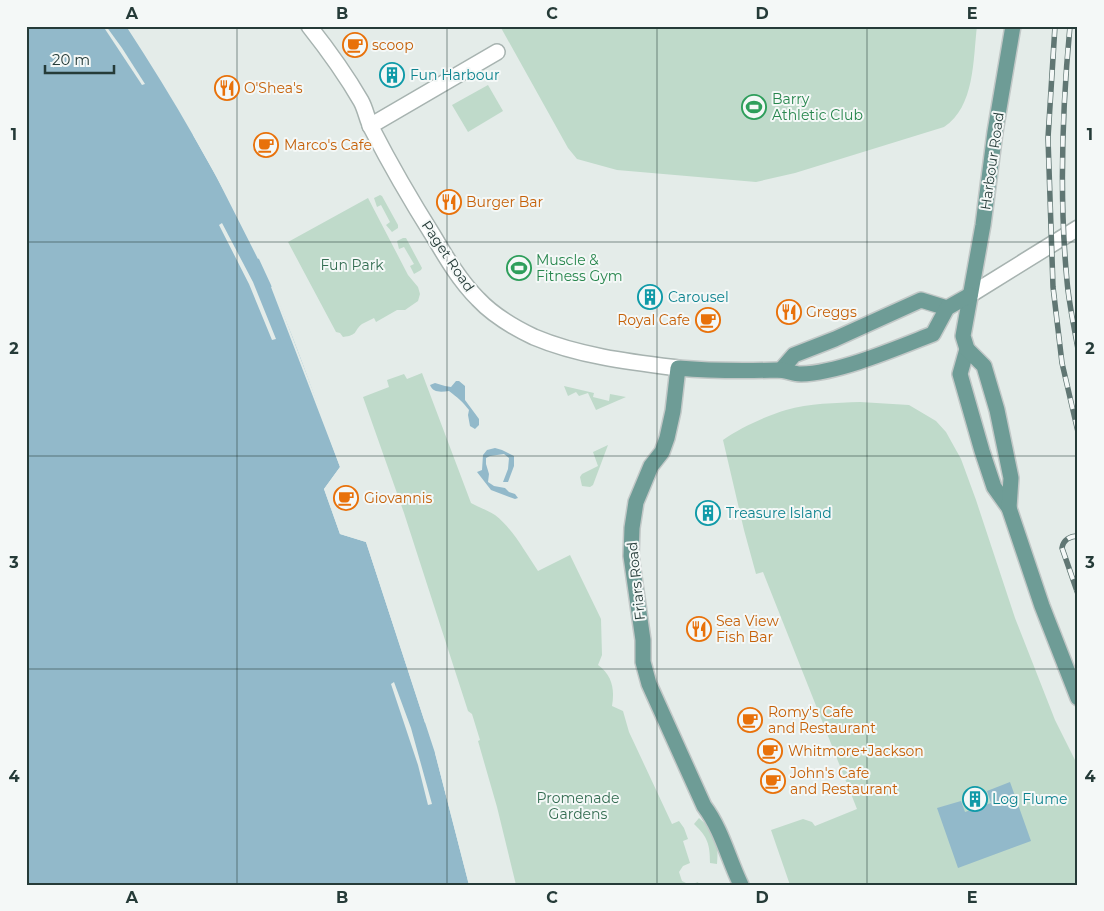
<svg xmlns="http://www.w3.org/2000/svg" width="1104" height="911" font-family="Montserrat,sans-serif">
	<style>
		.green { fill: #bfdaca }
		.water { fill: #92b9ca }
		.pier { fill: #e4ece9 }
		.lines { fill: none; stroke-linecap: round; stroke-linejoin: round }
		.minor-casing { stroke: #a7b3b0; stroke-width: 18 }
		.major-casing { stroke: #c2c8c7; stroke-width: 18 }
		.minor { stroke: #fff; stroke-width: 15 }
		.major { stroke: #6e9c96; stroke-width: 15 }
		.rail-casing { stroke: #607673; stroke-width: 5.5 }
		.rail { stroke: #f4f8f7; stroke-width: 4; stroke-dasharray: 11; stroke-linecap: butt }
		.grid { fill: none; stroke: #253b38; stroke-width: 1; stroke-opacity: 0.55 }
		.labels { text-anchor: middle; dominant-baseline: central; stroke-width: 4; stroke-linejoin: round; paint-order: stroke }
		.food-label { font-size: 14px; fill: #c56008; stroke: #f4f8f7; text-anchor: start }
		.culture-label { font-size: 14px; fill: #0d838f; stroke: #f4f8f7; text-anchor: start }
		.leisure-label { font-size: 14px; fill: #27864d; stroke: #f4f8f7; text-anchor: start }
		.street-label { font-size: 14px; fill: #253b38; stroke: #f4f8f7 }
		.park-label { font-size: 14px; fill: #346d52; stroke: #f4f8f7 }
		.neatline { fill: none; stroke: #253b38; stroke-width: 2 }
		.grid-label { font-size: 16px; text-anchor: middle; font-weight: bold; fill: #253b38 }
	</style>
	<rect width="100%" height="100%" fill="#e4ece9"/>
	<g class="green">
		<path d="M500 26H977C973 59 975 107 944 127L795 173 756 182 617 170 577 159 568 148Z"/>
		<polygon points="488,85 503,111 468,132 452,105"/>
		<polygon points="380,195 382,196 398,225 398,228 392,232 386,225 390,222 381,205 377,207 374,198"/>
		<path d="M368 198 408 275 418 287 420 294 418 301 405 310H397L376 322 374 318C370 320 366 322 362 324 353 331 359 335 343 337L340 333 336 332 288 242Z"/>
		<polygon points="403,238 406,238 422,268 421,270 414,274 410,266 414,264 404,247 399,249 397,241"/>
		<path d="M422 373 471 503C478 507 487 510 495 515 513 529 525 552 538 571L570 555 601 619 602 655 598 665C612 675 615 689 612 706L623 711 629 732 672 824 679 821 684 828 688 839 683 841 690 863 683 866 679 872 682 881 690 885 698 882 699 885H516L497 807 478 741 480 740 472 714 468 711 404 513 363 397 389 387 387 380 404 374 407 379Z"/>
		<polygon points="564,386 594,393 593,397 609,401 610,394 626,397 596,410 588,393 579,396 576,392 568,396"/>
		<path d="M860 402 909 405 936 421 946 432 961 459 976 500 1015 618 1055 720 1078 766V885H790L771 830 803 819 812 822 815 826 857 809 763 572 756 574 744 530 723 440C740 428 766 416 786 410 809 403 836 403 860 402Z"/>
		<polygon points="608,445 593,485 590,487 582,486 580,477 582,474 598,466 593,452"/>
		<path d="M699 818C716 833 719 841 717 864L710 863C710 845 708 837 694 824Z"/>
	</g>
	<g class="water">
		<path d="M26 26H126C175 101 220 179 259 259 291 326 315 398 340 467L324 489 340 534 366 542 435 753 469 885H26Z"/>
		<path d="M456 381H459L465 386V400L479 419V425L475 429 470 426 468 415 469 410C463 402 457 397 449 391 441 392 433 393 430 385L435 383 445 386 451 387Z"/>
		<polygon points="495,448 502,450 514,456 514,466 508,482 503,482 508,469 509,458 504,454 490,456 486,458 486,464 489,474 488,482 494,486 505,488 509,492 515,494 518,498 515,499 491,490 477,472 482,470 483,455 487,450"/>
		<polygon points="1010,782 1031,841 958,868 937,808 961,801 965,812 991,803 987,791"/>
	</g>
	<g class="pier">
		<polygon points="103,26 106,26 122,48 145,84 142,85"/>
		<polygon points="195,133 218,175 261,257 258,259 216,176 193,135"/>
		<polygon points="222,223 253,282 276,339 272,340 249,284 219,225"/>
		<polygon points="273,286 342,467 327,489 342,532 368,541 428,722 425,723 366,542 340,534 324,489 340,467 271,287"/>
		<polygon points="394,682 411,728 432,804 428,805 418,765 391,684"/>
		<polygon points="437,752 450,799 471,885 469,885 435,753"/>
	</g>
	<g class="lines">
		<defs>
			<g id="minor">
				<path d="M309 26C328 50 346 75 361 101 366 110 367 120 372 129 391 166 412 202 434 237 447 259 460 281 478 299 492 314 515 328 534 337 579 356 630 362 678 368"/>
				<polyline points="370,126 497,52"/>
				<polyline points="970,295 1078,228"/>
			</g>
			<g id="major">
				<polyline points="967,349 960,374 982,451 994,487 1009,508 1042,606 1078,698"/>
				<polyline points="781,370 794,355 835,339 921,300 947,308"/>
				<polyline points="1009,508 1011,478 997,410 984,366 967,349 963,336 983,225 995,132 1013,26"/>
				<path d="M741 885C728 858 722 830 704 806L649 684 643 662V640L631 556 632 528 636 502 651 466 662 452 667 438 673 411 678 368C712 371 745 371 778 370 786 370 793 374 801 374 839 373 897 348 933 334L947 308 970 295"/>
			</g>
		</defs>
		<use href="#minor" class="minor-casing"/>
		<use href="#major" class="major-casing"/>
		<use href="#minor" class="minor"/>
		<use href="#major" class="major"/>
		<defs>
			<g id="rail">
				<polyline points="1055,26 1048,138 1053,287 1062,363 1078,432"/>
				<path d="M1070 26C1062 111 1059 196 1067 281 1069 304 1074 326 1078 349"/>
				<path d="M1078 536C1070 536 1063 540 1062 548L1078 594"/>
			</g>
		</defs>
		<use href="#rail" class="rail-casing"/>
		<use href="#rail" class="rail"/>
	</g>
	<path class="grid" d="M237 26V885M447 26V885M657 26V885M867 26V885M26 242H1078M26 456H1078M26 669H1078"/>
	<defs>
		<symbol id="cafe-ring" viewBox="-11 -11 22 22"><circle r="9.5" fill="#f4f8f7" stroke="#e8710a" stroke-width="1.5"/><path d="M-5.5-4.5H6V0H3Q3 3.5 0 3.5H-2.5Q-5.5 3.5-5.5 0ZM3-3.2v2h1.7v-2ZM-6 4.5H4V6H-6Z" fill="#e8710a"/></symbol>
		<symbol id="building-ring" viewBox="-11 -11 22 22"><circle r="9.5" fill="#f4f8f7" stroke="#0f9aa8" stroke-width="1.5"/><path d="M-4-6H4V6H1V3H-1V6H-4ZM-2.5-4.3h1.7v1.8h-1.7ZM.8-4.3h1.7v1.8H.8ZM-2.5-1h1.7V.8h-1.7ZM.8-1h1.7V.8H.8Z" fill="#0f9aa8"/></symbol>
		<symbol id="restaurant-ring" viewBox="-11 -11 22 22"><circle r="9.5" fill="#f4f8f7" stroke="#e8710a" stroke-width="1.5"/><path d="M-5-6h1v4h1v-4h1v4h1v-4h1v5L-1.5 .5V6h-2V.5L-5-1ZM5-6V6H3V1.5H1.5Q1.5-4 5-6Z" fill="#e8710a"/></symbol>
		<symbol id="stadium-ring" viewBox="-11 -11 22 22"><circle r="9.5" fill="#f4f8f7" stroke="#2e9e5b" stroke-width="1.5"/><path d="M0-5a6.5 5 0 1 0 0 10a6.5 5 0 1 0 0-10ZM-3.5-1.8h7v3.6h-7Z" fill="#2e9e5b"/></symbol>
	</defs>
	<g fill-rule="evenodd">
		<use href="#cafe-ring" x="341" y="31" width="28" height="28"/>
		<use href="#building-ring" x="378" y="61" width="28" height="28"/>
		<use href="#restaurant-ring" x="213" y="74" width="28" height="28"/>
		<use href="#stadium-ring" x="740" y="93" width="28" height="28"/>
		<use href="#cafe-ring" x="252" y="131" width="28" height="28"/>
		<use href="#restaurant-ring" x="435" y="188" width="28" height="28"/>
		<use href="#stadium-ring" x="505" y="254" width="28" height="28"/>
		<use href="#building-ring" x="636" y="283" width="28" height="28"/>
		<use href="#restaurant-ring" x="775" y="298" width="28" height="28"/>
		<use href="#cafe-ring" x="694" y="306" width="28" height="28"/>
		<use href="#cafe-ring" x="332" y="484" width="28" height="28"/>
		<use href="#building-ring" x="694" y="499" width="28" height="28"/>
		<use href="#restaurant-ring" x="685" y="615" width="28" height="28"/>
		<use href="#cafe-ring" x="736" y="706" width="28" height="28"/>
		<use href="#cafe-ring" x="756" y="737" width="28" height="28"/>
		<use href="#cafe-ring" x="759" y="767" width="28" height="28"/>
		<use href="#building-ring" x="961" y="785" width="28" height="28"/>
	</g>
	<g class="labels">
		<g class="food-label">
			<text x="372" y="45">scoop</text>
			<text x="244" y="88">O'Shea's</text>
			<text x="284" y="145">Marco's Cafe</text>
			<text x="466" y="202">Burger Bar</text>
			<text x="806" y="312">Greggs</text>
			<text x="690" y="320" text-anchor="end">Royal Cafe</text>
			<text x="364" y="498">Giovannis</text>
			<text x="716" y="621">Sea View<tspan x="716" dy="16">Fish Bar</tspan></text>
			<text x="768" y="712">Romy's Cafe<tspan x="768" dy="16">and Restaurant</tspan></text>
			<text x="788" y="751">Whitmore+Jackson</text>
			<text x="790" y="773">John's Cafe<tspan x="790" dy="16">and Restaurant</tspan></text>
		</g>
		<g class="culture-label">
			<text x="410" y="75">Fun Harbour</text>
			<text x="668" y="297">Carousel</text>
			<text x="726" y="513">Treasure Island</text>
			<text x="992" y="799">Log Flume</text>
		</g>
		<g class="leisure-label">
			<text x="772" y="99">Barry<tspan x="772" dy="16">Athletic Club</tspan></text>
			<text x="536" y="260">Muscle &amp;<tspan x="536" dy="16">Fitness Gym</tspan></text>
		</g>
		<g class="street-label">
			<text transform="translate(992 161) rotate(-82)">Harbour Road</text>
			<text transform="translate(448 256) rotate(56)">Paget Road</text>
			<text transform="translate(636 581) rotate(-96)">Friars Road</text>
		</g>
		<g class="park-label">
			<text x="352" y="265">Fun Park</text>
			<text x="578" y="798">Promenade<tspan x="578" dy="16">Gardens</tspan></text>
		</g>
	</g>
	<rect width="1104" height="911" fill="none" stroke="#f4f8f7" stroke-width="55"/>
	<path d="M45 65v8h69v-8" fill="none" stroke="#253b38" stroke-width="2.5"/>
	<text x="52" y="65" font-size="15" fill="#253b38" stroke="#f4f8f7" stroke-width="4" paint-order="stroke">20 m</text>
	<rect x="28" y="28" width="1048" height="856" class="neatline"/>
	<g class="grid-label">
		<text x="132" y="19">A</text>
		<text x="342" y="19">B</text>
		<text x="552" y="19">C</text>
		<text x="762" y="19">D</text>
		<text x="972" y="19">E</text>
		<text x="14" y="140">1</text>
		<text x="1090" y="140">1</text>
		<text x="14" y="354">2</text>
		<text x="1090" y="354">2</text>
		<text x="14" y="568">3</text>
		<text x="1090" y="568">3</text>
		<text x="14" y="782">4</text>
		<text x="1090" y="782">4</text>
		<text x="132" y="903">A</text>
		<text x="342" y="903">B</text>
		<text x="552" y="903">C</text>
		<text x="762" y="903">D</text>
		<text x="972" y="903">E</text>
	</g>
</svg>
